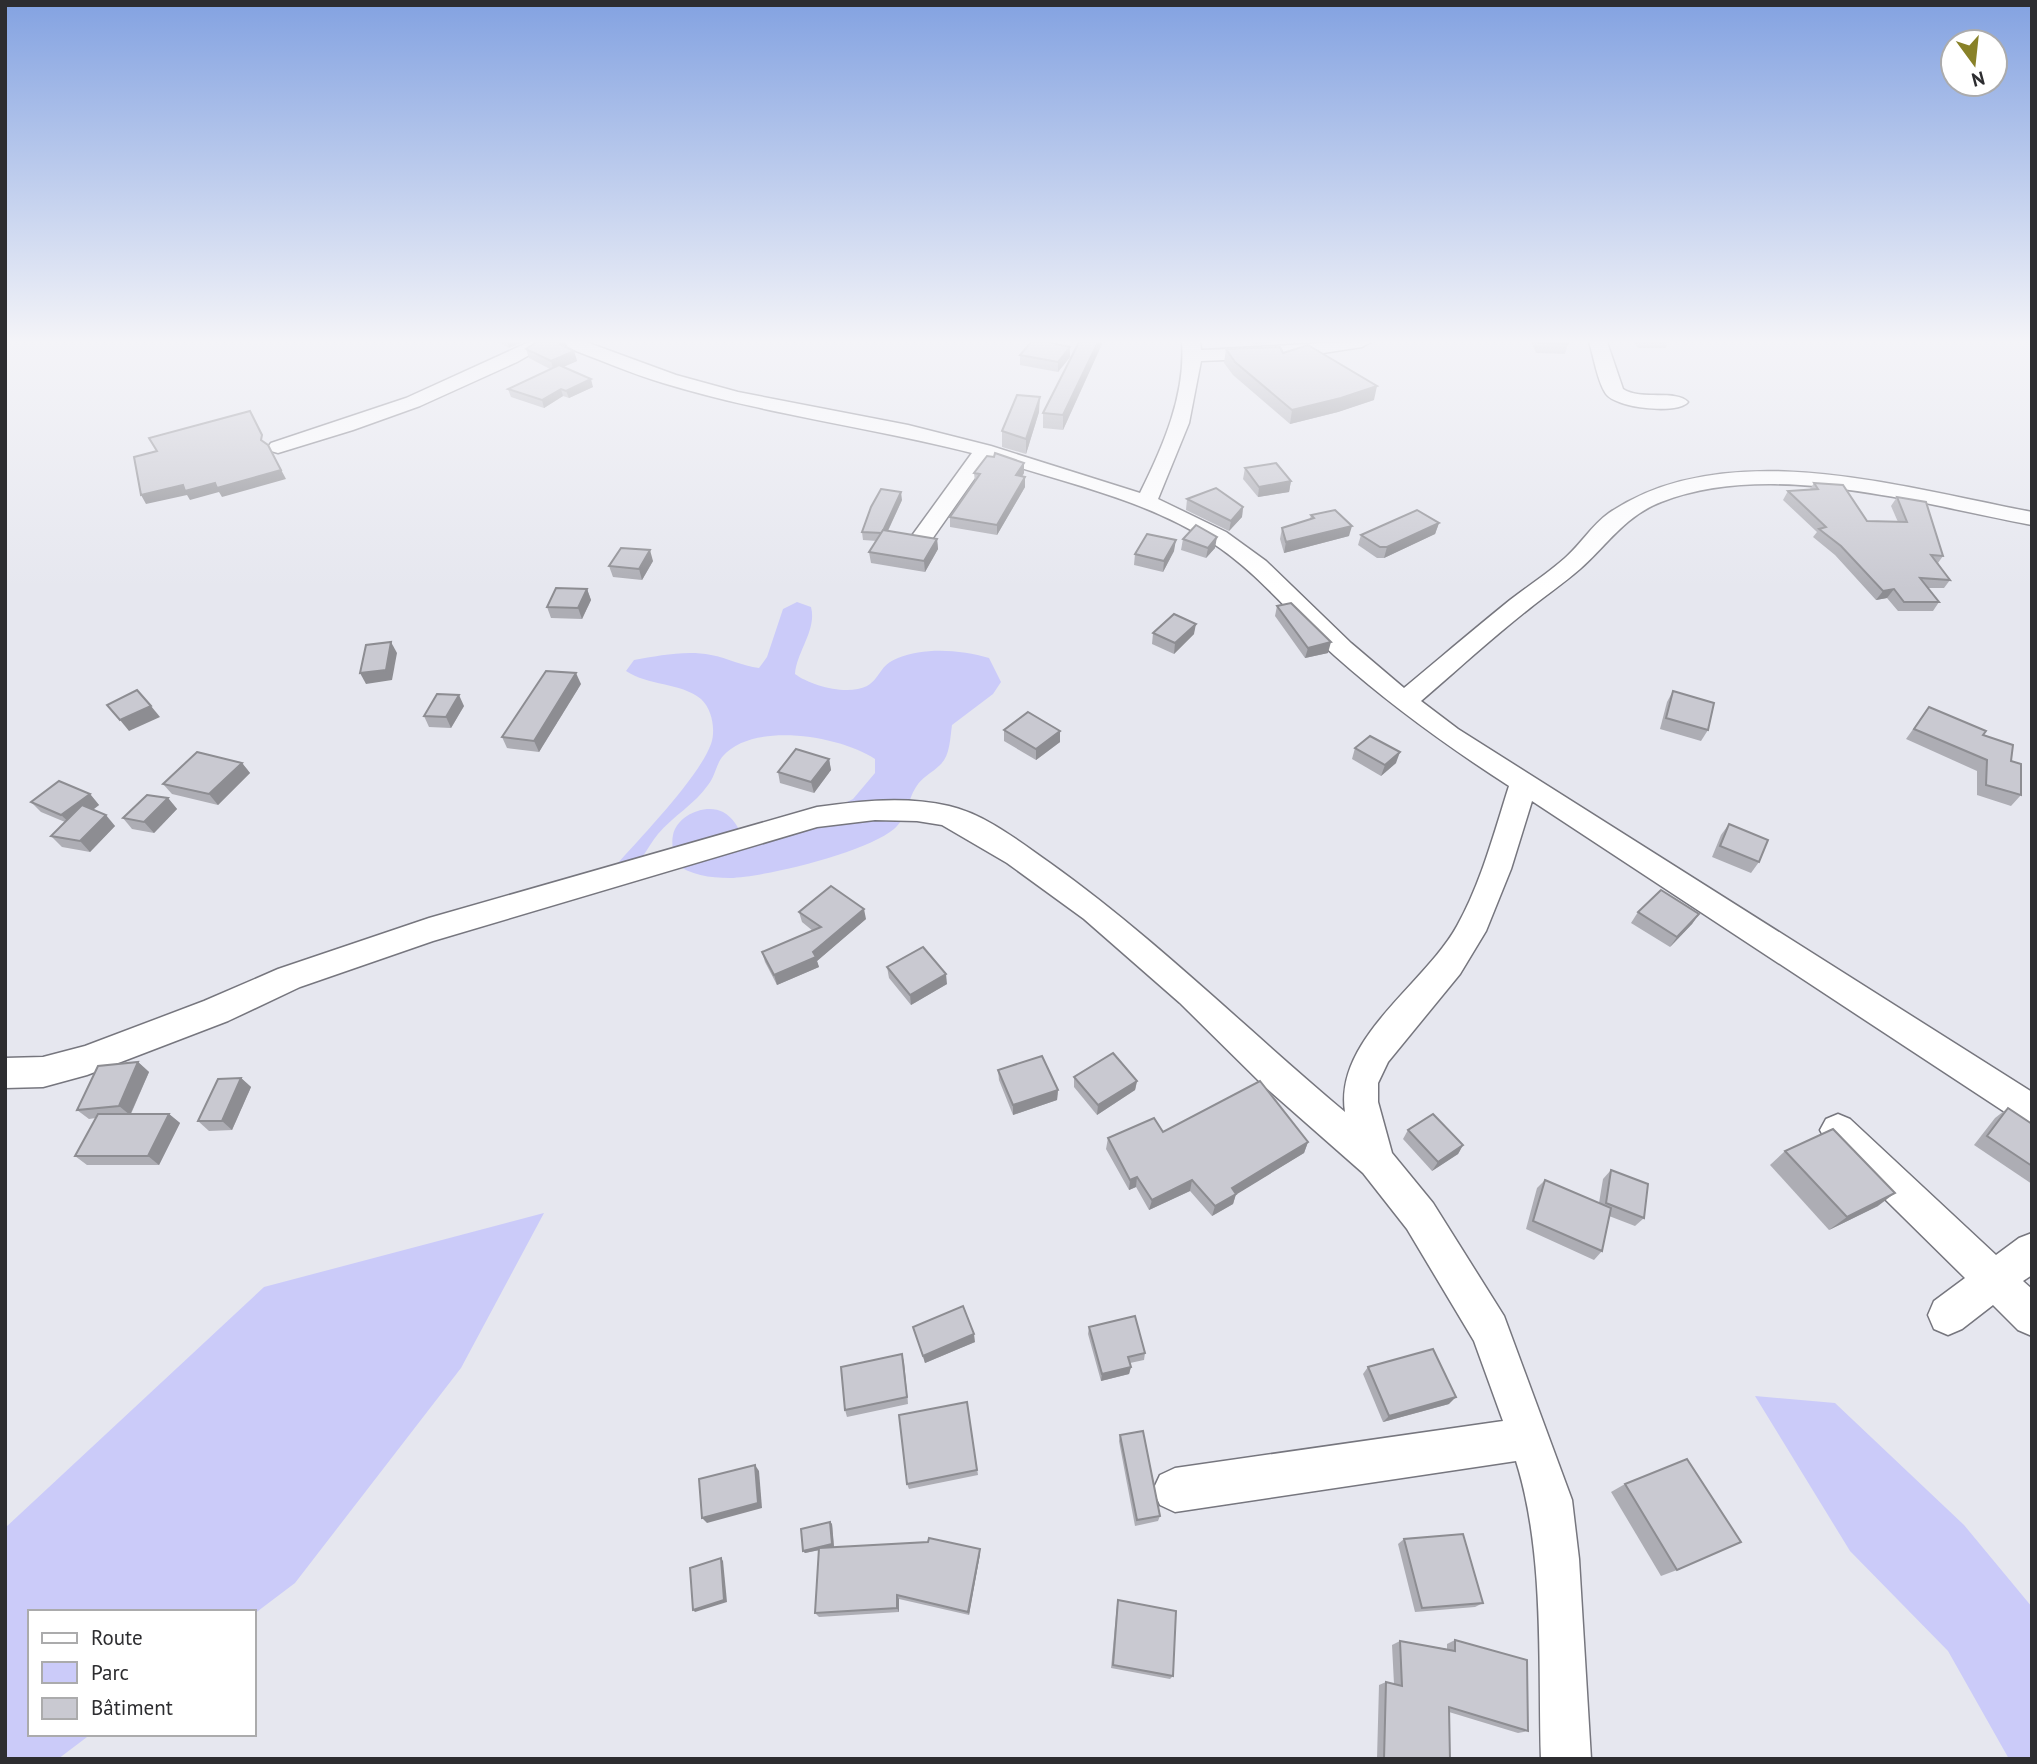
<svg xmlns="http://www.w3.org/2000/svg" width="2037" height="1764" font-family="'PT Sans',sans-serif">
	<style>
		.green { fill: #cbcbf9 }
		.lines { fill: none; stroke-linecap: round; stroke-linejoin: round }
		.minor-casing { stroke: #76767e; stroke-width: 3 }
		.minor { fill: #fff; fill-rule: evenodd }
		.wall { fill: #adadb4 }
		.shaded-wall { fill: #8d8d92 }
		.building { fill: #c9c9d1; stroke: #8d8d92; stroke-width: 2 }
	</style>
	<rect width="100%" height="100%" fill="#e6e7ef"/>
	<g class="green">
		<path d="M797 602 811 607C817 630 797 651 795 674 811 686 848 696 867 686 881 678 879 665 898 658 925 647 962 650 989 658L1001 682 993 694 952 725C950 739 950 756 940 765 932 773 922 777 916 787 907 801 908 817 894 829 867 852 766 877 730 878 709 878 691 875 674 863 674 855 671 843 673 835 677 815 706 803 723 812 733 817 739 829 744 838L764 840 787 837 817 817 853 799 875 773V759C841 736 753 721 723 756 716 764 715 777 708 785 695 804 673 816 658 834 652 841 648 849 643 856L644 860 634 867 618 863C642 836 699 777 711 744 716 730 712 709 701 699 680 682 648 686 626 671L634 660C659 656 685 650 711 655 728 658 742 666 759 668L767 657 783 609Z"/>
		<polygon points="544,1213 461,1368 295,1583 254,1614 254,1612 30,1612 30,1734 91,1734 58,1759 5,1759 5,1528 264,1287"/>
		<polygon points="1755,1396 1835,1403 1964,1525 2032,1607 2032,1759 2009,1759 1948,1651 1850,1551"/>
	</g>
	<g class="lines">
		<defs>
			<g id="minor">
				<polygon points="529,342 552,342 517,362 420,406 353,430 278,453 271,451 268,447 271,443 406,398"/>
				<path d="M560 342H586L676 375 738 392 908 425 991 446 1140 493C1163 447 1186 394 1182 342H1200L1201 350C1258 348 1314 342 1371 342L1362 347 1297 357 1201 361 1189 423 1158 499 1226 532 1266 561 1351 643 1404 688C1439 659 1474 629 1510 600 1528 586 1547 574 1565 558 1580 545 1592 525 1609 513 1726 433 1904 488 2032 512V525C1919 504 1771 459 1661 502 1625 516 1607 545 1580 569 1564 583 1546 595 1530 608 1492 638 1457 670 1421 701L1458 729 2032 1092V1126L2020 1122 1532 801 1511 869 1486 931 1460 974 1388 1062 1378 1083V1102L1392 1153 1433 1203 1504 1316 1572 1500 1579 1559 1591 1759H1541C1538 1663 1545 1553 1516 1461L1175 1512 1160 1505 1153 1490 1160 1475 1175 1468 1503 1421 1474 1341 1407 1229 1363 1173 1264 1086 1180 1003 1084 919 1007 863 942 825 917 821 875 820 817 827 433 941 300 987 228 1021 87 1075 43 1087 5 1088V1058L43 1057 85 1046 204 1001 278 969 429 918 817 807C861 801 905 796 949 806 985 814 1020 842 1050 863 1155 938 1246 1029 1345 1112 1334 1039 1425 984 1457 926 1481 883 1494 833 1509 786 1447 746 1390 705 1335 656 1293 618 1259 573 1211 542 1145 499 1062 482 989 458L930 542H914L911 537 972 453C870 427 764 414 663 383 629 373 596 358 563 346Z"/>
				<path d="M1589 342H1607L1623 389C1641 401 1676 389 1688 402 1678 415 1616 408 1606 394 1597 381 1594 357 1589 342Z"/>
				<polygon points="1838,1114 1850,1119 1996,1255 2019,1238 2032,1233 2032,1275 2023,1281 2032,1289 2032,1336 2018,1330 1993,1305 1962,1329 1948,1335 1934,1329 1928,1315 1934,1301 1965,1278 1826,1141 1820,1130 1826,1119"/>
			</g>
		</defs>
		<use href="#minor" class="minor-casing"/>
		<use href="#minor" class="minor"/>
	</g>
	<g class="wall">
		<polygon points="498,342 523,342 509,348"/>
		<polygon points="1252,342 1273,342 1272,343 1253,345"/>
		<polygon points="1531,342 1567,342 1568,344 1565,354 1536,353"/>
		<polygon points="1633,342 1668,342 1666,348 1638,348"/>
		<polygon points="1102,344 1063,430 1043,428 1043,413"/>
		<polygon points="1070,347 1070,357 1058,372 1020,365 1020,355"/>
		<polygon points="568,348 574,351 577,361 563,367 593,387 569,398 563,396 544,408 511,397 508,389 550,369 529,358 526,349"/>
		<polygon points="1226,349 1283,353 1374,400 1338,412 1290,424 1233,375 1224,363"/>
		<polygon points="1039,412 1026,454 1002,447 1002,431"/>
		<polygon points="1245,468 1291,481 1289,492 1258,497 1243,479"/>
		<polygon points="974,473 1024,473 1022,477 1025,487 997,535 950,527 950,517 975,482"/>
		<polygon points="1814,483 1867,521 1898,522 1891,506 1897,497 1943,556 1938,563 1950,580 1944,588 1927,588 1939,602 1933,611 1898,611 1887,598 1876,600 1835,555 1813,537 1817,532 1783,500 1788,491 1810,489"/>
		<polygon points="1187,499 1243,507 1242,517 1229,531 1186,510"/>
		<polygon points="902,500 888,531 937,539 938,549 925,572 871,563 869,552 877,541 863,540 862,532"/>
		<polygon points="1311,515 1349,536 1284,553 1280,539 1282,528 1310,519"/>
		<polygon points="1439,523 1435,534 1384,558 1377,558 1358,545 1361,535"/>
		<polygon points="1183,539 1215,548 1206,558 1181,550"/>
		<polygon points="1174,551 1163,572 1134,565 1135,554"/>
		<polygon points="653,561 642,580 613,577 609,566"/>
		<polygon points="587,589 591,600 582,619 551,618 547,607"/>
		<polygon points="1277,606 1328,653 1305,658 1275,616"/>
		<polygon points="1153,633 1194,634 1174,654 1152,644"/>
		<polygon points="581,684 539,752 507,748 502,737"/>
		<polygon points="1673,691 1708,730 1701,741 1660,729 1667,702"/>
		<polygon points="464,706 451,728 429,727 424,716"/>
		<polygon points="1929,707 1983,735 2011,761 2021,795 2011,806 1977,795 1977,771 1906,739"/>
		<polygon points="1004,730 1060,731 1060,742 1036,760 1004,741"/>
		<polygon points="1355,748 1396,763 1381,776 1352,759"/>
		<polygon points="829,759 831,770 814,793 780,783 778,772"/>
		<polygon points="242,763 250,773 218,805 172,794 163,784"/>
		<polygon points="90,794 99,805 93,810 115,826 90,852 62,847 51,836 65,822 41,812 31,802"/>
		<polygon points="168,798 177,809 154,833 132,829 123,818"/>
		<polygon points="1729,824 1759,862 1751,873 1712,857 1721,835"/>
		<polygon points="799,912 866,919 817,961 819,967 777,985 765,962 762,952 813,931 802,922"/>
		<polygon points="1638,912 1699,914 1692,924 1670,947 1631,923"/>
		<polygon points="887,967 947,984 911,1005 889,978"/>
		<polygon points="138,1062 149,1072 131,1114 169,1114 180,1123 159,1165 87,1165 75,1156 96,1118 89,1119 77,1110"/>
		<polygon points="998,1070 1058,1090 1057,1100 1013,1115 999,1080"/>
		<polygon points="1074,1077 1137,1081 1135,1090 1097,1115 1074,1087"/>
		<polygon points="241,1078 251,1087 232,1130 209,1131 198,1121"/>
		<polygon points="2008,1108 2032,1124 2032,1184 1974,1145 1995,1118"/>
		<polygon points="1408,1130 1463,1145 1458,1154 1432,1171 1403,1139"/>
		<polygon points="1163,1132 1308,1142 1304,1153 1236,1194 1233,1204 1212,1216 1190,1191 1149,1210 1136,1187 1129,1190 1106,1149 1108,1138"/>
		<polygon points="1785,1151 1878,1206 1829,1230 1770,1165"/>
		<polygon points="1611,1170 1644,1218 1635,1226 1609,1216 1602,1251 1594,1260 1526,1229 1537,1188 1545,1180 1599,1203 1603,1179"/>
		<polygon points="913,1327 975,1342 925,1363"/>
		<polygon points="1089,1327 1145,1353 1144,1360 1130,1363 1131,1367 1129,1374 1101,1381 1088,1334"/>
		<polygon points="902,1354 908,1404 847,1417 845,1410"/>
		<polygon points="1368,1367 1449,1404 1383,1422 1363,1374"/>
		<polygon points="967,1402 978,1475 909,1489 907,1484"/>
		<polygon points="1120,1435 1160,1516 1158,1521 1135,1526 1119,1441"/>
		<polygon points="1625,1484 1677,1570 1661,1576 1611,1492"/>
		<polygon points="830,1522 832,1524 834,1547 980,1549 980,1554 969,1615 899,1599 899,1612 819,1617 815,1613 819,1550 805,1553 803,1551"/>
		<polygon points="1404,1539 1483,1603 1475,1607 1415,1612 1398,1544"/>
		<polygon points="1118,1600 1173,1676 1170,1679 1111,1668 1117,1604"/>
		<polygon points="1455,1640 1528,1731 1518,1733 1449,1712 1450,1759 1377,1759 1379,1685 1386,1682 1394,1684 1392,1645 1400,1641 1447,1649 1447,1644"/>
	</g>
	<g class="shaded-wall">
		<polygon points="507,342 523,342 509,348"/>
		<polygon points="564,342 566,342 569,351 560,344"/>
		<polygon points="1098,342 1102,342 1102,344 1063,430 1063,415"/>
		<polygon points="1070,347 1070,357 1058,372 1058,362"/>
		<polygon points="574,351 577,361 554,371 551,361"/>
		<polygon points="591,379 593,387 569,398 566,391"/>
		<polygon points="1377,386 1374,400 1338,412 1290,424 1292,410"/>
		<polygon points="561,389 563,396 544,408 542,400"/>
		<polygon points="1040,397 1039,412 1026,454 1026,439"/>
		<polygon points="268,445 286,479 222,497 219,492 190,500 187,495 146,504 141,495"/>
		<polygon points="1024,463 1024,473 1016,485 1016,475"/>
		<polygon points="1025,477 1025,487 997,535 997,525"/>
		<polygon points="1291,481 1289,492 1258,497 1259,487"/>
		<polygon points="901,492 902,500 883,541 882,533"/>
		<polygon points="1243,507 1242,517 1229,531 1231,521"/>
		<polygon points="1439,523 1435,534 1384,558 1387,547"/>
		<polygon points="1352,526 1349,536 1284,553 1286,542"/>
		<polygon points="1217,537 1215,548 1206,558 1208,548"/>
		<polygon points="937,539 938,549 925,572 924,561"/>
		<polygon points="1176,540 1174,551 1163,572 1164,561"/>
		<polygon points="650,550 653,561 642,580 639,569"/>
		<polygon points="587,589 591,600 582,619 578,608"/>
		<polygon points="1894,589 1887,598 1876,600 1883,591"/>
		<polygon points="1196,624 1194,634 1174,654 1175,643"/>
		<polygon points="391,642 397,653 392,680 366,684 360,673"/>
		<polygon points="1331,642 1328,653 1305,658 1308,648"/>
		<polygon points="576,673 581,684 539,752 534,741"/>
		<polygon points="459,695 464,706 451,728 446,717"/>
		<polygon points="151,706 160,717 129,731 120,720"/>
		<polygon points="1060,731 1060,742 1036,760 1036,749"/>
		<polygon points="1400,752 1396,763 1381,776 1385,765"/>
		<polygon points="829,759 831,770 814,793 811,782"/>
		<polygon points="242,763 250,773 218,805 209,794"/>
		<polygon points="90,794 99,805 72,825 61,815"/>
		<polygon points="168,798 177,809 154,833 144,822"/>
		<polygon points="106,815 115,826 90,852 80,841"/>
		<polygon points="864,909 866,919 817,961 819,967 777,985 774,975 813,952"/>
		<polygon points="1699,914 1692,924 1670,947 1677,937"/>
		<polygon points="946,974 947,984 911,1005 910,995"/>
		<polygon points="138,1062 149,1072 130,1115 119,1106"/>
		<polygon points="241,1078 251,1087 232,1130 222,1121"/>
		<polygon points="1137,1081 1135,1090 1097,1115 1098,1105"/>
		<polygon points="1058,1090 1057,1100 1013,1115 1013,1105"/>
		<polygon points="169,1114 180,1123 159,1165 148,1156"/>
		<polygon points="1308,1142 1304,1153 1229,1199 1232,1188"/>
		<polygon points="1463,1145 1458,1154 1432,1171 1438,1162"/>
		<polygon points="1137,1177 1136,1187 1129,1190 1130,1180"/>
		<polygon points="1192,1180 1190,1191 1149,1210 1152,1200"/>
		<polygon points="1895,1193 1878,1206 1829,1230 1847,1217"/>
		<polygon points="1236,1194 1233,1204 1212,1216 1215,1206"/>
		<polygon points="974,1334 975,1342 925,1363 923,1356"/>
		<polygon points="902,1354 904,1362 908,1404 907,1397"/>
		<polygon points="1131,1367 1129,1374 1101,1381 1102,1374"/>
		<polygon points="1456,1397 1449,1404 1383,1422 1389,1416"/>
		<polygon points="755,1465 759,1471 762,1508 707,1523 702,1518"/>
		<polygon points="830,1522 832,1524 834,1547 805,1553 803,1551"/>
		<polygon points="980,1549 980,1554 969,1615 968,1612"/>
		<polygon points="721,1558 723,1561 727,1602 695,1612 693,1610"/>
		<polygon points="897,1595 899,1599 899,1612 897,1608"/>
	</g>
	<g class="building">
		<polygon points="537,342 564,342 560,344 574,351 551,361 526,349"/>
		<polygon points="1031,342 1047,342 1070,347 1058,362 1020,355"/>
		<polygon points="1079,342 1098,342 1063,415 1043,413"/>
		<polygon points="1539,342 1567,342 1568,344 1539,343"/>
		<polygon points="1308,345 1377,386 1341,398 1292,410 1235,362 1226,349 1280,347 1283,353"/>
		<polygon points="559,365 591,379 566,391 561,389 542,400 508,389"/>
		<polygon points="1017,395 1040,397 1026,439 1002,431"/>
		<polygon points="250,411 262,435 261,440 268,445 281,470 217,488 215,483 185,491 183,485 141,495 134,457 157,451 149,438"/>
		<polygon points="995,453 1024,463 1016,475 1025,477 997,525 950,517 980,474 974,473 987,456 994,457"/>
		<polygon points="1276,463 1291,481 1259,487 1245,468"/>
		<polygon points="1814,483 1843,485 1867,521 1907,522 1897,497 1926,502 1943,556 1931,555 1950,580 1920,578 1939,602 1904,602 1894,589 1883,591 1841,546 1819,529 1826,527 1788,491 1818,489"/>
		<polygon points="1216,488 1243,507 1231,521 1187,499"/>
		<polygon points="881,489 901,492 882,533 862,532 871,507"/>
		<polygon points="1335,510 1352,526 1286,542 1282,528 1314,518 1311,515"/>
		<polygon points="1417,510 1439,523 1387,547 1380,547 1361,535"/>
		<polygon points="1196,525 1217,537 1208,548 1183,539"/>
		<polygon points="883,530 937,539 924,561 869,552"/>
		<polygon points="1147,534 1176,540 1164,561 1135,554"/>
		<polygon points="621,548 650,550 639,569 609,566"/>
		<polygon points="556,588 587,589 578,608 547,607"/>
		<polygon points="1291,603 1331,642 1308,648 1277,606"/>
		<polygon points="1174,614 1196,624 1175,643 1153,633"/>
		<polygon points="391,642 386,670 360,673 366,645"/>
		<polygon points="546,671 576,673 534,741 502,737"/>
		<polygon points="137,690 151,706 120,720 107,705"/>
		<polygon points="1673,691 1714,703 1708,730 1666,718"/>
		<polygon points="437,694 459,695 446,717 424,716"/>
		<polygon points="1929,707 1986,731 1983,735 2013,745 2011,761 2021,764 2021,795 1986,785 1987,760 1914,729"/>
		<polygon points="1028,712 1060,731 1036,749 1004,730"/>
		<polygon points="1370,736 1400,752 1385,765 1355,748"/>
		<polygon points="796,749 829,759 811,782 778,772"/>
		<polygon points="197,752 242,763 209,794 163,784"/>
		<polygon points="59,781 90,794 61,815 31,802"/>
		<polygon points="147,795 168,798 144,822 123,818"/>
		<polygon points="82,805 106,815 80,841 51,836"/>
		<polygon points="1729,824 1768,840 1759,862 1720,846"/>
		<polygon points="831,886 864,909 813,952 816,957 774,975 762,952 821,927 799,912"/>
		<polygon points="1661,890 1699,914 1677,937 1638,912"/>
		<polygon points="923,947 946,974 910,995 887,967"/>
		<polygon points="1113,1053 1137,1081 1098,1105 1074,1077"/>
		<polygon points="1042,1056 1058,1090 1013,1105 998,1070"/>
		<polygon points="138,1062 119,1106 77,1110 98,1066"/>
		<polygon points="241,1078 222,1121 198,1121 218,1079"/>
		<polygon points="1260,1081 1308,1142 1232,1188 1236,1194 1215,1206 1192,1180 1152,1200 1137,1177 1130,1180 1108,1138 1154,1118 1163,1132"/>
		<polygon points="2008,1108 2032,1124 2032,1166 1987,1136"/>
		<polygon points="98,1114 169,1114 148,1156 75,1156"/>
		<polygon points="1433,1114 1463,1145 1438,1162 1408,1130"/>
		<polygon points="1833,1129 1895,1193 1847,1217 1785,1151"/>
		<polygon points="1611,1170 1648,1184 1644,1218 1606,1203"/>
		<polygon points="1545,1180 1611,1208 1602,1251 1533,1221"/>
		<polygon points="963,1306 974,1334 923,1356 913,1327"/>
		<polygon points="1135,1316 1145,1353 1128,1357 1131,1367 1102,1374 1089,1327"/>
		<polygon points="1433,1349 1456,1397 1389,1416 1368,1367"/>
		<polygon points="902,1354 907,1397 845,1410 841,1367"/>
		<polygon points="967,1402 977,1470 907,1484 899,1415"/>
		<polygon points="1143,1431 1160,1516 1137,1520 1120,1435"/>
		<polygon points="1687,1459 1741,1542 1677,1570 1625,1484"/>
		<polygon points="755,1465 758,1503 702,1518 699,1479"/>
		<polygon points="830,1522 832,1544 803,1551 801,1529"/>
		<polygon points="1463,1534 1483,1603 1422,1608 1404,1539"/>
		<polygon points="929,1538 980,1549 968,1612 897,1595 897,1608 815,1613 819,1548 928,1542"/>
		<polygon points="721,1558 724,1600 693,1610 690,1568"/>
		<polygon points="1118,1600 1176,1611 1173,1676 1113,1665"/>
		<polygon points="1455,1640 1527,1660 1528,1731 1449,1707 1450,1759 1384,1759 1386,1682 1402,1686 1400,1641 1455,1651"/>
	</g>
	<linearGradient id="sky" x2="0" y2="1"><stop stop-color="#83a2e1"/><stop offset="0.58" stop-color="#f4f4f8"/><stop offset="1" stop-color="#f4f4f8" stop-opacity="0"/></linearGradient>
	<rect width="2037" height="589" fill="url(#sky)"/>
	<rect width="2037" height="1764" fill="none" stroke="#2d2d30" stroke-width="14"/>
	<rect x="28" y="1610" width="228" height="126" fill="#ffffff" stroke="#ababac" stroke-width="2"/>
	<rect x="42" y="1633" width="35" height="10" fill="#ffffff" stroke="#ababac" stroke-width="2"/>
	<text x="91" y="1645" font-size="21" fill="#2d2d30">Route</text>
	<rect x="42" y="1662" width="35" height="21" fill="#cbcbf9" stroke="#ababac" stroke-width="2"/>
	<text x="91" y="1680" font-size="21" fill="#2d2d30">Parc</text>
	<rect x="42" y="1698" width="35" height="21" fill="#c9c9d1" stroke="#ababac" stroke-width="2"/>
	<text x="91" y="1715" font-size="21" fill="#2d2d30">Bâtiment</text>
	<g transform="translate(1974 63) rotate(165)"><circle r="33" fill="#ffffff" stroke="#ababac" stroke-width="2"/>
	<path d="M0-5L12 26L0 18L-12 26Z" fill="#888128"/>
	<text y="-10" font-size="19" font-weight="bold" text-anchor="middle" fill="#2d2d30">N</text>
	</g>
</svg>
